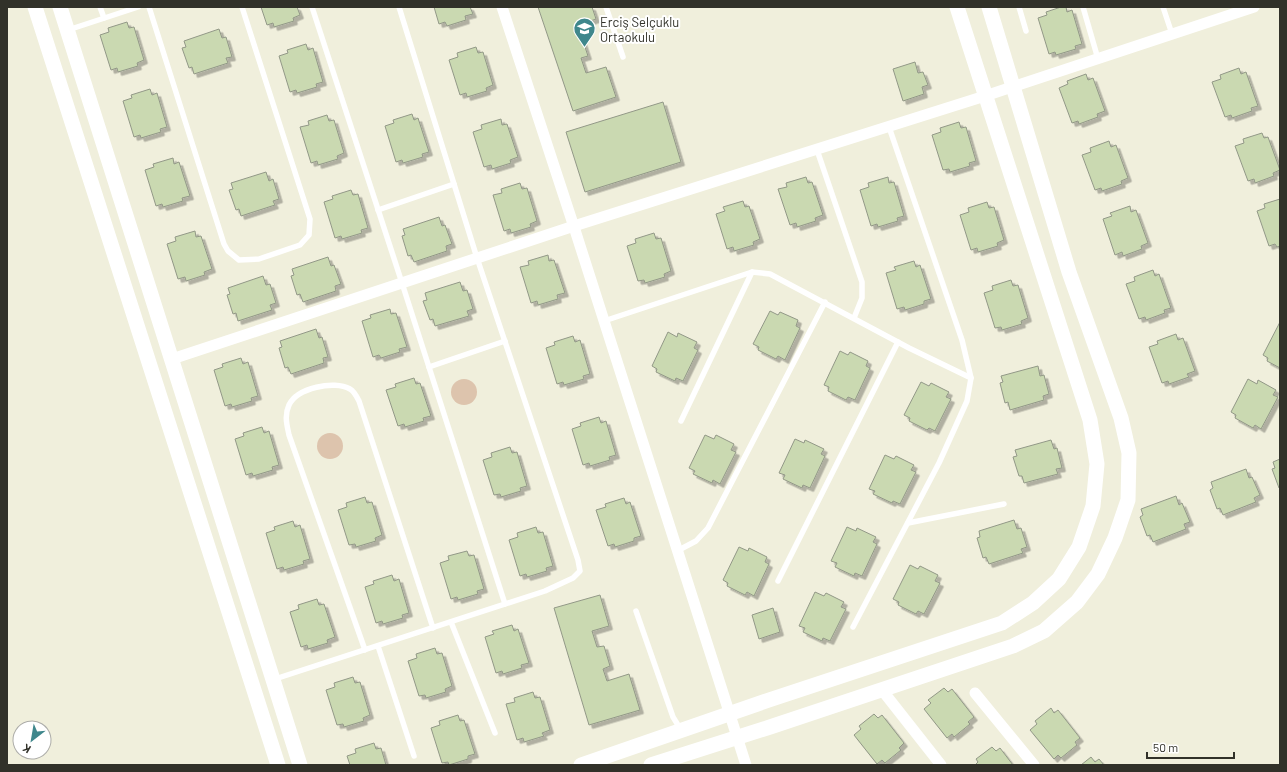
<svg xmlns="http://www.w3.org/2000/svg" width="1287" height="772" font-family="Barlow,sans-serif">
	<style>
		.green { fill: #ddc4ad }
		.building { fill: #cad9b1; stroke: #929887; filter: url(#shadow) }
		.lines { fill: none; stroke-linecap: round; stroke-linejoin: round }
		.lane { stroke: #fff; stroke-width: 5.5 }
		.street { stroke: #fff; stroke-width: 11 }
		.secondary { stroke: #fff; stroke-width: 15 }
		.labels { text-anchor: middle; dominant-baseline: central; stroke-width: 4; stroke-linejoin: round; paint-order: stroke }
		.poi-label { font-size: 13px; fill: #313129; stroke: #fff; text-anchor: start }
	</style>
	<defs>
		<filter id="shadow"><feDropShadow dx="3.5" dy="3.5" stdDeviation="0" flood-color="#0004"/></filter>
	</defs>
	<rect width="100%" height="100%" fill="#f0efdc"/>
	<g class="green">
		<circle cx="464" cy="392" r="13"/>
		<circle cx="330" cy="446" r="13"/>
	</g>
	<g class="building">
		<polygon points="261,7 297,7 300,15 293,18 294,21 274,27 273,23 267,25"/>
		<polygon points="434,7 470,7 473,14 465,16 466,20 447,26 445,22 439,24"/>
		<polygon points="538,7 592,7 596,19 574,27 577,37 581,35 588,56 581,58 586,73 606,67 616,97 573,111"/>
		<polygon points="1061,7 1066,7 1067,12 1072,10 1082,44 1075,46 1076,49 1056,55 1055,52 1049,54 1038,18 1047,15 1046,12"/>
		<polygon points="127,22 129,28 134,27 144,60 137,63 138,66 118,72 117,68 111,70 100,35 109,32 108,28"/>
		<polygon points="219,29 222,38 226,37 232,57 226,58 228,63 194,74 192,67 189,68 182,48 186,47 184,41"/>
		<polygon points="306,44 308,50 313,48 323,82 316,84 317,87 297,93 296,90 290,92 279,56 288,53 287,50"/>
		<polygon points="476,47 478,53 483,52 493,85 486,88 487,91 467,97 466,93 460,95 449,60 458,57 457,53"/>
		<polygon points="915,62 918,73 923,72 928,85 922,87 924,94 903,101 893,69"/>
		<polygon points="1239,68 1241,74 1246,72 1258,106 1251,108 1252,111 1232,118 1231,115 1225,117 1212,82 1221,79 1220,75"/>
		<polygon points="1086,74 1088,80 1093,78 1105,111 1097,114 1098,117 1079,124 1078,121 1072,123 1059,88 1068,84 1067,81"/>
		<polygon points="150,89 152,95 157,93 167,127 160,129 161,132 141,138 140,135 134,137 123,101 132,98 131,95"/>
		<polygon points="663,102 681,162 585,192 566,132"/>
		<polygon points="412,114 414,120 418,118 429,152 422,154 423,157 403,163 402,160 396,162 385,126 394,123 393,120"/>
		<polygon points="327,115 329,121 334,120 344,153 337,156 338,159 318,165 317,161 311,163 300,127 309,125 308,121"/>
		<polygon points="501,119 502,125 507,124 518,157 510,160 511,163 492,169 491,165 484,167 473,132 482,129 481,125"/>
		<polygon points="959,122 961,128 966,127 976,161 969,163 970,166 950,172 949,169 943,170 932,135 941,132 940,128"/>
		<polygon points="1262,133 1264,138 1268,137 1280,170 1273,173 1274,176 1255,183 1254,179 1248,181 1235,146 1244,143 1243,139"/>
		<polygon points="1109,141 1111,147 1116,145 1128,178 1121,181 1122,184 1102,191 1101,188 1095,190 1082,155 1091,152 1090,148"/>
		<polygon points="173,158 174,164 179,162 190,196 182,198 183,201 163,207 162,204 156,206 145,170 154,167 153,164"/>
		<polygon points="266,172 269,181 273,179 279,199 273,201 275,205 241,216 239,209 236,210 229,190 233,189 231,183"/>
		<polygon points="806,177 808,183 812,182 823,215 815,218 816,221 797,227 796,223 790,225 778,189 787,187 786,183"/>
		<polygon points="888,177 889,183 894,182 904,216 897,218 898,221 878,227 877,224 871,226 860,190 869,187 868,183"/>
		<polygon points="520,183 522,189 527,188 537,221 530,224 531,227 511,233 510,229 504,231 493,195 502,193 501,189"/>
		<polygon points="351,190 353,195 358,194 368,228 361,230 362,233 342,239 341,236 335,238 324,202 333,199 332,196"/>
		<polygon points="1280,199 1280,246 1277,247 1275,244 1269,246 1257,211 1265,208 1264,204"/>
		<polygon points="743,201 745,207 749,206 760,239 753,242 754,245 734,251 733,247 727,249 716,214 725,211 723,207"/>
		<polygon points="987,202 989,208 994,207 1004,240 997,243 998,246 978,252 977,248 971,250 960,215 969,212 968,208"/>
		<polygon points="1130,206 1131,212 1136,210 1148,243 1141,246 1142,249 1123,256 1122,252 1115,255 1103,219 1112,216 1110,213"/>
		<polygon points="439,217 442,226 445,225 452,244 446,246 447,251 414,262 411,255 408,256 402,236 405,235 403,229"/>
		<polygon points="195,231 196,237 201,236 212,269 204,272 205,275 186,281 185,277 178,279 167,244 176,241 175,237"/>
		<polygon points="654,233 656,239 661,238 671,271 664,274 665,277 645,283 644,280 638,281 627,246 636,243 635,239"/>
		<polygon points="548,255 549,261 554,260 565,293 557,295 558,299 538,305 537,301 531,303 520,267 529,265 528,261"/>
		<polygon points="328,257 331,266 334,265 341,284 335,286 336,291 303,302 300,294 297,295 291,276 294,275 292,269"/>
		<polygon points="914,261 916,267 920,265 931,299 924,301 924,304 905,310 904,307 897,309 886,273 896,270 894,267"/>
		<polygon points="1153,270 1155,276 1159,274 1171,308 1164,310 1165,313 1146,320 1145,317 1139,319 1126,284 1135,281 1134,277"/>
		<polygon points="263,276 266,285 270,284 276,303 270,305 272,310 238,321 236,313 233,314 227,295 230,294 228,288"/>
		<polygon points="1011,280 1013,286 1018,285 1028,318 1021,321 1022,324 1002,330 1001,327 995,328 984,293 993,290 992,286"/>
		<polygon points="460,282 463,291 467,290 473,309 467,311 469,316 435,326 433,319 430,320 423,301 427,300 425,293"/>
		<polygon points="390,309 391,314 396,313 407,347 399,349 400,352 381,358 379,355 373,357 362,321 371,318 370,315"/>
		<polygon points="770,311 778,315 780,312 798,320 796,326 800,328 785,360 778,356 776,359 758,350 759,347 753,344"/>
		<polygon points="1280,322 1280,368 1267,361 1268,358 1263,355"/>
		<polygon points="316,329 319,338 322,337 328,357 323,358 324,363 291,374 288,367 285,368 279,348 282,347 280,341"/>
		<polygon points="668,332 677,337 678,333 697,342 694,348 698,350 683,381 676,378 675,381 656,372 657,369 652,366"/>
		<polygon points="1176,334 1178,340 1183,338 1195,371 1187,374 1189,377 1169,384 1168,381 1162,383 1149,347 1158,344 1157,341"/>
		<polygon points="573,336 575,342 580,340 590,374 583,376 584,379 564,385 563,382 557,384 546,348 555,345 554,342"/>
		<polygon points="840,351 848,355 850,352 868,361 866,366 870,368 855,400 848,397 846,400 828,391 829,387 824,385"/>
		<polygon points="241,358 243,364 248,362 258,396 251,398 252,401 232,407 231,404 225,406 214,370 223,367 222,364"/>
		<polygon points="1038,366 1040,376 1044,375 1049,394 1043,396 1044,400 1010,410 1008,402 1005,403 1000,383 1003,382 1001,376"/>
		<polygon points="414,378 416,384 420,383 431,416 423,418 424,421 405,427 404,424 398,426 386,390 396,387 395,384"/>
		<polygon points="1248,379 1257,384 1258,380 1276,390 1273,395 1278,397 1261,429 1255,425 1253,428 1235,418 1236,415 1231,412"/>
		<polygon points="921,382 929,386 931,383 949,392 946,397 951,399 935,431 929,428 927,430 909,421 910,418 904,415"/>
		<polygon points="599,417 601,423 606,421 616,455 609,457 610,460 590,466 589,463 583,465 572,429 581,426 580,423"/>
		<polygon points="262,427 264,433 269,431 279,465 272,467 273,470 253,476 252,473 246,475 235,439 244,436 243,433"/>
		<polygon points="705,435 714,439 716,435 734,444 731,450 736,452 720,484 713,480 712,483 693,474 695,471 689,468"/>
		<polygon points="795,439 804,443 805,440 824,449 821,454 825,456 810,488 803,485 802,488 783,479 785,475 779,473"/>
		<polygon points="1051,440 1054,449 1057,448 1062,468 1056,469 1058,474 1024,483 1022,476 1019,476 1013,457 1017,456 1015,450"/>
		<polygon points="510,447 512,453 517,452 527,486 520,488 521,491 501,497 500,494 494,495 483,460 492,457 491,453"/>
		<polygon points="885,455 894,459 896,456 914,465 911,470 916,472 900,504 893,501 892,503 873,494 875,491 869,489"/>
		<polygon points="1280,459 1280,488 1279,488 1272,469 1275,468 1273,462"/>
		<polygon points="1246,469 1249,478 1252,477 1260,495 1254,498 1256,502 1223,515 1220,508 1217,509 1210,490 1213,488 1211,482"/>
		<polygon points="1176,496 1179,505 1182,503 1190,522 1184,524 1186,529 1153,542 1150,535 1147,536 1140,517 1143,515 1141,509"/>
		<polygon points="365,497 367,503 372,502 382,535 375,538 376,541 356,547 355,544 349,545 338,510 347,507 346,503"/>
		<polygon points="624,498 626,504 630,502 641,536 634,538 634,541 615,547 614,544 608,546 596,510 606,507 605,504"/>
		<polygon points="1014,520 1017,529 1021,528 1027,547 1021,549 1023,553 989,564 986,557 983,558 977,538 980,537 979,531"/>
		<polygon points="293,521 295,527 300,525 310,559 303,561 304,564 284,570 283,567 277,569 266,533 275,530 274,527"/>
		<polygon points="536,527 538,533 543,532 553,566 546,568 547,571 527,577 526,574 520,576 509,540 518,537 517,533"/>
		<polygon points="847,527 856,531 857,528 876,537 873,542 877,544 862,576 855,573 854,576 835,567 837,563 831,561"/>
		<polygon points="739,547 748,551 749,548 767,557 765,562 769,564 754,596 747,592 745,595 727,586 728,583 723,580"/>
		<polygon points="467,551 469,556 474,555 484,589 477,591 478,594 458,600 457,597 451,599 440,563 449,560 448,556"/>
		<polygon points="910,565 918,569 920,566 938,575 935,581 940,583 924,614 918,611 916,614 898,605 899,602 893,599"/>
		<polygon points="392,575 394,581 399,579 409,613 402,615 403,618 383,624 382,621 376,623 365,587 374,584 373,581"/>
		<polygon points="815,592 824,596 826,593 844,602 841,607 846,609 830,641 823,638 822,641 803,632 805,628 799,626"/>
		<polygon points="600,595 609,626 592,631 597,647 604,646 610,666 603,669 607,681 629,674 640,710 589,725 554,608"/>
		<polygon points="317,599 319,605 324,604 335,637 327,640 328,643 308,649 307,645 301,647 290,612 299,609 298,605"/>
		<polygon points="773,608 780,632 759,639 752,615"/>
		<polygon points="512,625 514,631 518,629 529,663 521,665 522,668 503,674 502,671 496,673 485,637 494,634 492,631"/>
		<polygon points="435,648 437,654 442,653 452,686 445,689 446,692 426,698 425,695 419,696 408,661 417,658 416,654"/>
		<polygon points="353,677 355,683 360,682 370,715 363,718 364,721 344,727 343,724 337,725 326,690 335,687 334,683"/>
		<polygon points="944,688 948,692 952,689 974,717 968,722 970,724 954,737 952,734 947,738 924,709 931,703 928,700"/>
		<polygon points="533,692 535,698 540,697 550,730 542,733 544,736 524,742 523,738 517,740 506,704 515,702 514,698"/>
		<polygon points="1051,708 1054,713 1058,710 1080,738 1075,742 1077,745 1061,758 1058,755 1054,759 1030,730 1037,724 1035,721"/>
		<polygon points="874,714 878,718 882,715 904,743 899,748 901,750 885,763 882,760 877,764 854,735 861,729 859,726"/>
		<polygon points="458,715 460,721 464,720 475,754 468,756 468,759 449,765 448,762 442,763 431,728 440,725 439,721"/>
		<polygon points="374,743 376,749 381,748 386,765 350,765 347,756 356,753 355,749"/>
		<polygon points="992,747 996,751 1000,748 1013,765 975,765 978,762 976,759"/>
		<polygon points="1091,757 1095,762 1099,759 1104,765 1081,765"/>
	</g>
	<g class="lines">
		<g class="lane">
			<polyline points="100,7 104,18"/>
			<polyline points="149,7 224,244 228,251 239,260 259,259 300,245 309,235 310,219 242,7"/>
			<polyline points="312,7 402,283 505,604"/>
			<polyline points="606,7 623,57"/>
			<polyline points="1019,7 1026,31"/>
			<polyline points="1083,7 1098,59"/>
			<polyline points="1163,7 1172,34"/>
			<polyline points="68,30 138,7"/>
			<polyline points="817,150 862,282 862,298 854,318"/>
			<polyline points="378,210 454,184"/>
			<polyline points="604,321 752,272 770,274 909,348 971,378"/>
			<polyline points="429,367 505,341"/>
			<polyline points="681,421 752,272"/>
			<polyline points="908,523 1004,504"/>
			<polyline points="677,551 696,541 708,528 825,302"/>
			<polyline points="778,581 898,342"/>
			<polyline points="636,611 673,717 681,730"/>
			<polyline points="451,622 495,733"/>
			<polyline points="853,627 939,463 967,401 971,378 962,340 889,127"/>
			<polyline points="378,646 414,756"/>
			<path d="M365 650 289 435C287 425 284 416 289 405 297 388 334 380 350 389 354 391 357 397 359 401L433 628"/>
			<polyline points="275,679 545,591 573,578 580,571 578,560 477,258 399,7"/>
		</g>
		<g class="street">
			<polyline points="502,7 575,230 746,765"/>
			<polyline points="172,359 574,226 985,96 1254,7"/>
			<polyline points="882,690 941,765"/>
			<polyline points="975,693 1034,765"/>
		</g>
		<g class="secondary">
			<polyline points="35,7 278,765"/>
			<polyline points="60,7 300,765"/>
			<polyline points="581,765 769,700 1002,623 1033,603 1059,579 1079,547 1093,506 1097,464 1090,420 957,7"/>
			<polyline points="651,765 770,727 1013,646 1044,631 1077,602 1098,574 1115,538 1128,500 1129,453 1121,418 1069,272 989,7"/>
		</g>
	</g>
	<defs>
		<symbol id="school-pin" viewBox="-11 -11 22 30"><path d="M0 17L-7.5 6A9.5 9.5 0 1 1 7.5 6Z" fill="#3f878c" stroke="#fff"/><path d="M0-5L7-2L0 1L-7-2ZM-4 1L0 2.5L4 1V4Q0 6-4 4Z" fill="#fff"/></symbol>
	</defs>
	<g fill-rule="evenodd">
		<use href="#school-pin" x="572" y="16" width="25" height="34"/>
	</g>
	<g class="labels">
		<g class="poi-label">
			<text x="600" y="22">Erciş Selçuklu<tspan x="600" dy="15">Ortaokulu</tspan></text>
		</g>
	</g>
	<rect width="1287" height="772" fill="none" stroke="#313129" stroke-width="16"/>
	<g transform="translate(32 740) rotate(211)"><circle r="19" fill="#ffffff" stroke="#adada9"/>
	<path d="M0-3L7 15L0 10L-7 15Z" fill="#3f878c"/>
	<text y="-6" font-size="11" font-weight="bold" text-anchor="middle" fill="#313129">K</text>
	</g>
	<path d="M1147 752v6h87v-6" fill="none" stroke="#313129" stroke-width="2"/>
	<text x="1153" y="752" font-size="12" fill="#313129" stroke="#ffffff" stroke-width="3" paint-order="stroke">50 m</text>
</svg>
